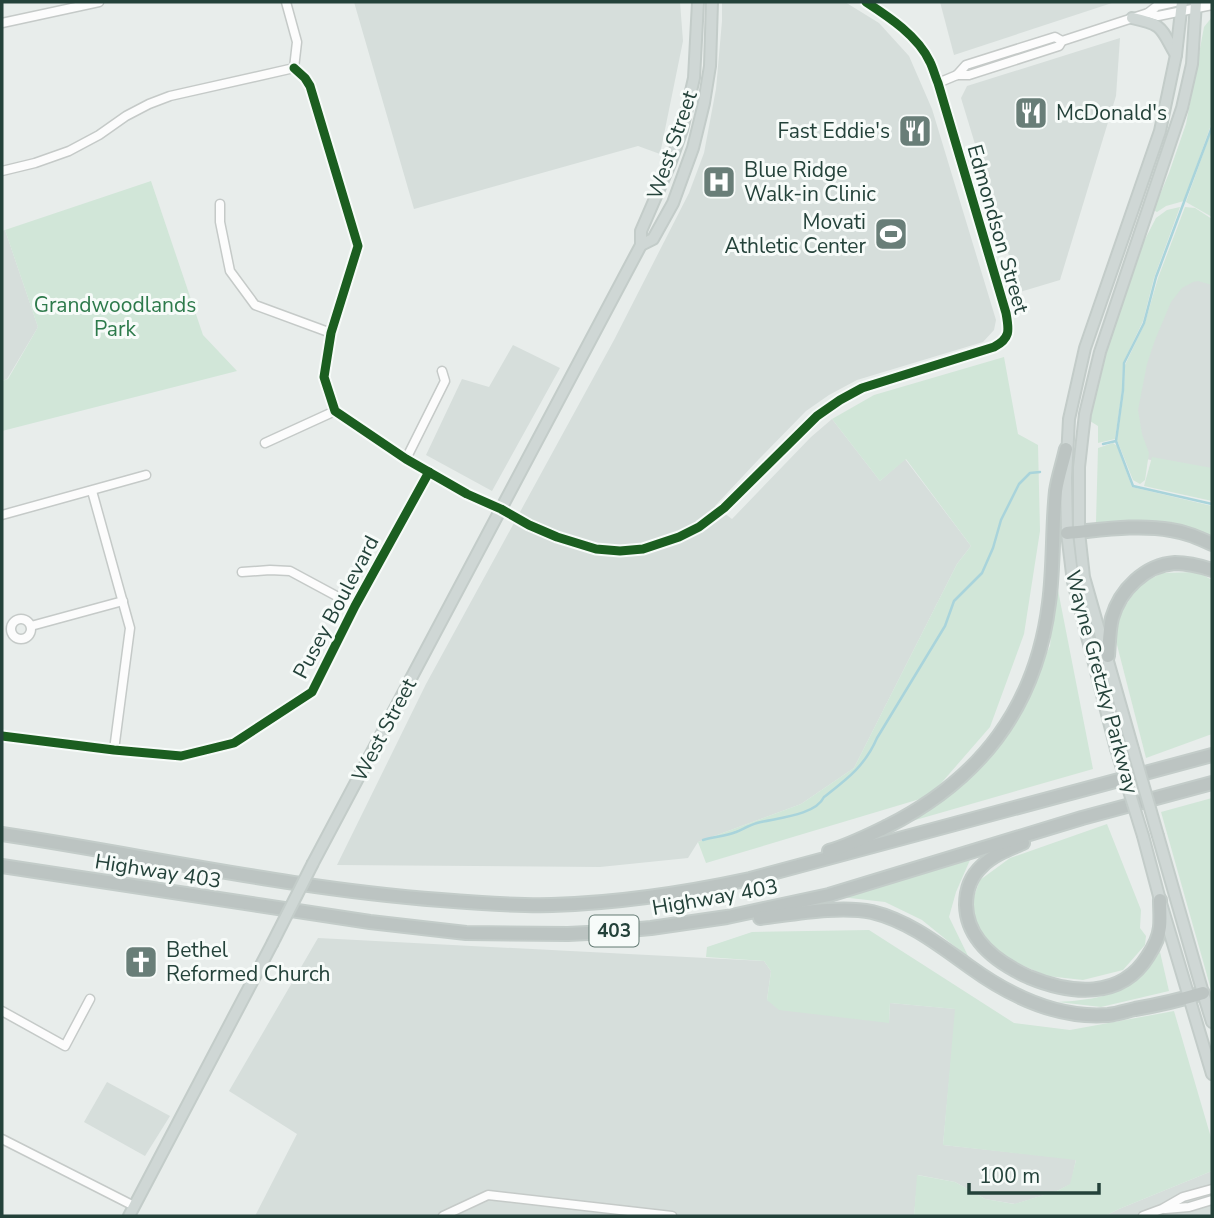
<svg xmlns="http://www.w3.org/2000/svg" width="1214" height="1218" font-family="'Nunito Sans',sans-serif">
	<style>
		.built { fill: #d6dedb }
		.green { fill: #d1e6d8 }
		.lines { fill: none; stroke-linecap: round; stroke-linejoin: round }
		.stream { stroke: #a9d4db; stroke-width: 2.5 }
		.minor-casing { stroke: #c5cac8; stroke-width: 11 }
		.major-casing { stroke: #c3ccc9; stroke-width: 14 }
		.highway-casing { stroke: #c3ccc9; stroke-width: 16 }
		.minor { stroke: #fcfcfc; stroke-width: 8 }
		.major { stroke: #cfd7d5; stroke-width: 10 }
		.highway { stroke: #bcc4c2; stroke-width: 12 }
		.major-bridge-casing { stroke: #c3ccc9; stroke-width: 14; stroke-linecap: butt }
		.major-bridge { stroke: #cfd7d5; stroke-width: 10 }
		.cycleway-casing { stroke: #f7fbf9; stroke-width: 13 }
		.cycleway { stroke: #1b5e20; stroke-width: 9 }
		.labels { text-anchor: middle; dominant-baseline: central; stroke-width: 6; stroke-linejoin: round; paint-order: stroke }
		.shield { fill: #f7fbf9; stroke: #637a73; stroke-width: 2 }
		.shield-label { font-size: 19px; font-weight: bold; fill: #24423a }
		.poi-label { font-size: 21px; fill: #24423a; stroke: #f7fbf9; text-anchor: start }
		.street-label { font-size: 21px; fill: #24423a; stroke: #f7fbf9 }
		.park-label { font-size: 21px; fill: #2d7a4b; stroke: #f7fbf9 }
	</style>
	<rect width="100%" height="100%" fill="#e8edeb"/>
	<g class="built">
		<polygon points="354,2 680,2 683,41 660,154 638,146 414,209"/>
		<polygon points="722,2 845,2 879,23 909,56 932,109 996,320 994,330 983,342 857,380 829,395 806,411 759,459 715,506 732,519 811,437 832,419 880,481 905,459 971,546 957,564 854,768 801,804 698,842 688,858 600,867 337,865 426,684 614,340 689,193 704,153 716,89 722,21"/>
		<polygon points="940,2 1115,2 954,55"/>
		<polygon points="1120,38 1116,96 1060,280 1020,292 961,98 967,86"/>
		<polygon points="5,230 38,327 7,379 2,381 2,231"/>
		<polygon points="1172,275 1212,282 1212,474 1129,455 1139,389"/>
		<polygon points="513,345 560,368 492,491 426,455 462,379 489,387"/>
		<polygon points="318,938 764,961 771,971 767,1000 889,1022 890,1003 956,1009 943,1145 1076,1159 1071,1184 1057,1191 1015,1204 985,1199 955,1182 918,1175 914,1216 255,1216 297,1134 229,1091"/>
		<polygon points="107,1082 170,1116 145,1156 84,1122"/>
		<polygon points="1212,1171 1212,1216 1105,1216 1119,1209"/>
	</g>
	<g class="green">
		<polygon points="1212,17 1212,122 1184,201 1166,206 1157,212 1155,211 1154,209 1169,173 1186,124 1204,27"/>
		<polygon points="1212,129 1212,217 1186,202"/>
		<polygon points="151,181 203,335 237,371 2,431 2,381 8,379 38,327 5,230"/>
		<polygon points="1180,207 1154,278 1143,321 1123,363 1122,390 1115,439 1098,443 1098,426 1090,421 1105,353 1142,245 1156,218 1167,210"/>
		<polygon points="1185,207 1195,208 1212,219 1212,285 1198,281 1193,282 1182,288 1171,302 1155,340 1147,364 1138,410 1142,434 1149,453 1145,480 1140,484 1133,480 1117,440 1124,391 1125,365 1145,323 1158,278"/>
		<polygon points="1004,357 1018,434 1038,445 1040,531 1024,634 990,727 930,796 706,863 698,842 801,804 854,768 957,564 971,546 906,459 880,481 832,419 874,395"/>
		<path d="M1113 443 1117 446 1132 487 1212 506V537C1185 524 1132 523 1102 526L1096 522 1098 448Z"/>
		<polygon points="1152,457 1212,468 1212,501 1144,486"/>
		<polygon points="1198,572 1212,580 1212,734 1146,758 1116,641 1118,617 1139,585 1162,573"/>
		<polygon points="1056,580 1093,769 912,821 930,809 997,749 1025,699 1050,646"/>
		<polygon points="1212,798 1212,993 1161,812"/>
		<polygon points="1107,824 1141,910 1140,928 1146,936 1145,945 1123,970 1083,980 1047,976 1003,957 978,932 970,907 980,880 1010,858"/>
		<polygon points="970,860 956,892 949,917 969,958 922,920 885,902 832,896"/>
		<polygon points="869,930 1014,1023 1070,1030 1174,1011 1212,1141 1212,1171 1119,1209 1105,1216 914,1216 917,1175 955,1182 985,1199 1014,1204 1057,1191 1070,1184 1076,1160 943,1145 955,1009 890,1003 889,1023 779,1010 767,1000 771,971 764,961 706,957 707,947 752,932"/>
		<path d="M1160 952 1169 991 1101 1007 1058 1002C1088 1000 1120 997 1143 975 1149 969 1154 960 1160 952Z"/>
	</g>
	<g class="lines">
		<g class="stream">
			<polyline points="1212,127 1156,277 1144,323 1124,363 1123,390 1116,441 1133,486 1212,504"/>
			<polyline points="1103,444 1116,441"/>
			<path d="M703 840C714 837 726 836 736 832 743 829 750 825 757 823 775 818 815 816 824 797 847 779 865 766 877 738L945 626 954 601 982 573 993 548 1001 520 1019 484 1030 473 1040 472"/>
		</g>
		<defs>
			<g id="minor">
				<polyline points="286,2 297,42 294,68"/>
				<polyline points="1148,13 1158,16 1212,5"/>
				<polyline points="2,23 99,2"/>
				<path d="M294 68 305 78 310 86 358 246 331 333 324 377 335 411 406 459 467 494 501 509 529 525 557 537 596 549 620 551 643 549 679 537 699 527 724 508 817 416 840 400 862 388 994 347C1011 338 1009 330 1006 313L938 83C935 76 933 68 930 62 918 36 889 17 866 2"/>
				<polyline points="957,75 966,65 1055,37 1062,41"/>
				<polyline points="938,83 957,75 969,75 1059,46 1062,41 1148,13 1157,6 1175,2"/>
				<polyline points="2,171 35,163 69,151 99,135 126,116 149,104 170,96 294,68"/>
				<polyline points="220,204 220,222 230,271 255,305 331,333"/>
				<polyline points="265,443 335,411"/>
				<polyline points="406,459 445,381 442,371"/>
				<polyline points="92,491 130,628 114,750"/>
				<polyline points="2,515 146,475"/>
				<polyline points="242,572 270,570 290,571 355,606"/>
				<circle cx="21" cy="629" r="10"/>
				<polyline points="31,626 123,601"/>
				<polyline points="2,736 114,750 181,756 234,743 312,692 355,606 429,472"/>
				<polyline points="2,1011 65,1046 90,999"/>
				<polyline points="2,1139 134,1206"/>
				<polyline points="1165,1209 1189,1207 1212,1200"/>
				<polyline points="443,1216 488,1195 672,1216"/>
				<polyline points="1143,1216 1162,1209 1183,1197 1212,1189"/>
			</g>
			<g id="major">
				<path d="M1132 18C1165 25 1160 28 1176 55"/>
				<polyline points="641,245 653,239 673,203 693,148 704,103 710,66 712,2"/>
				<polyline points="1116,749 1073,582 1067,533 1066,478 1069,419 1085,348 1160,131 1176,55 1182,2"/>
				<polyline points="1133,749 1084,577 1079,532 1079,467 1085,414 1100,352 1182,108 1192,64 1196,2"/>
				<polyline points="1143,836 1160,900 1212,1074"/>
				<polyline points="1158,836 1203,993 1212,1022"/>
				<polyline points="313,863 641,245 641,231 670,164 682,130 694,78 698,2"/>
				<polyline points="129,1216 272,944"/>
			</g>
			<g id="highway">
				<path d="M1067 533C1101 530 1137 524 1171 530 1186 532 1199 538 1212 544"/>
				<path d="M1108 656C1109 643 1109 630 1112 618 1120 590 1145 565 1175 563 1187 563 1200 566 1212 570"/>
				<path d="M2 834C148 856 293 889 441 900 477 903 515 906 552 905 619 903 685 893 750 879L1212 755"/>
				<path d="M1023 843C1009 849 993 855 982 866 971 876 966 890 966 905 967 941 998 963 1029 977 1070 994 1121 1000 1148 956 1154 947 1159 937 1160 927 1161 918 1160 909 1160 900"/>
				<path d="M829 851C850 845 869 835 888 826 981 779 1036 707 1049 603 1054 566 1052 528 1056 491 1058 477 1063 463 1066 449"/>
				<polyline points="2,866 370,922 466,933 568,934 607,932 651,928 727,917 829,895 1082,818 1212,783"/>
				<path d="M760 918C793 914 839 905 872 912 909 921 939 945 970 967 1010 996 1057 1019 1108 1015 1117 1014 1126 1011 1135 1009 1158 1005 1180 1000 1203 993"/>
			</g>
		</defs>
		<use href="#minor" class="minor-casing"/>
		<use href="#major" class="major-casing"/>
		<use href="#highway" class="highway-casing"/>
		<use href="#minor" class="minor"/>
		<use href="#major" class="major"/>
		<use href="#highway" class="highway"/>
		<defs>
			<g id="major-bridge">
				<polyline points="1116,749 1143,836"/>
				<polyline points="1133,749 1158,836"/>
				<polyline points="272,944 313,863"/>
			</g>
		</defs>
		<use href="#major-bridge" class="major-bridge-casing"/>
		<use href="#major-bridge" class="major-bridge"/>
		<defs>
			<g id="cycleway">
				<path d="M294 68 305 78 310 86 358 246 331 333 324 377 335 411 406 459 467 494 501 509 529 525 557 537 596 549 620 551 643 549 679 537 699 527 724 508 817 416 840 400 862 388 994 347C1011 338 1009 330 1006 313L938 83C935 76 933 68 930 62 918 36 889 17 866 2"/>
				<polyline points="2,736 114,750 181,756 234,743 312,692 355,606 429,472"/>
			</g>
		</defs>
		<use href="#cycleway" class="cycleway-casing"/>
		<use href="#cycleway" class="cycleway"/>
	</g>
	<defs>
		<symbol id="restaurant-square" viewBox="-11 -11 22 22"><rect x="-9" y="-9" width="18" height="18" rx="4" fill="#697e78" stroke="#f7fbf9"/><path d="M-5-6h1v4h1v-4h1v4h1v-4h1v5L-1.5 .5V6h-2V.5L-5-1ZM5-6V6H3V1.5H1.5Q1.5-4 5-6Z" fill="#fff"/></symbol>
		<symbol id="hospital-square" viewBox="-11 -11 22 22"><rect x="-9" y="-9" width="18" height="18" rx="4" fill="#697e78" stroke="#f7fbf9"/><path d="M-5-5h3v3.5h4V-5h3V5h-3V1.5h-4V5h-3Z" fill="#fff"/></symbol>
		<symbol id="stadium-square" viewBox="-11 -11 22 22"><rect x="-9" y="-9" width="18" height="18" rx="4" fill="#697e78" stroke="#f7fbf9"/><path d="M0-5a6.5 5 0 1 0 0 10a6.5 5 0 1 0 0-10ZM-3.5-1.8h7v3.6h-7Z" fill="#fff"/></symbol>
		<symbol id="church-square" viewBox="-11 -11 22 22"><rect x="-9" y="-9" width="18" height="18" rx="4" fill="#697e78" stroke="#f7fbf9"/><path d="M-1.2-6h2.4v3.5h3.3v2.4h-3.3V6h-2.4V-.1h-3.3v-2.4h3.3Z" fill="#fff"/></symbol>
	</defs>
	<g fill-rule="evenodd">
		<use href="#restaurant-square" x="1012" y="94" width="38" height="38"/>
		<use href="#restaurant-square" x="896" y="112" width="38" height="38"/>
		<use href="#hospital-square" x="700" y="163" width="38" height="38"/>
		<use href="#stadium-square" x="872" y="215" width="38" height="38"/>
		<use href="#church-square" x="122" y="943" width="38" height="38"/>
	</g>
	<g class="labels">
		<rect class="shield" x="589.5" y="915.5" width="49" height="31" rx="5"/>
		<g class="shield-label">
			<text x="614" y="931">403</text>
		</g>
		<g class="poi-label">
			<text x="1056" y="113">McDonald's</text>
			<text x="890" y="131" text-anchor="end">Fast Eddie's</text>
			<text x="744" y="170">Blue Ridge<tspan x="744" dy="24">Walk-in Clinic</tspan></text>
			<text x="866" y="222" text-anchor="end">Movati<tspan x="866" dy="24">Athletic Center</tspan></text>
			<text x="166" y="950">Bethel<tspan x="166" dy="24">Reformed Church</tspan></text>
		</g>
		<g class="street-label">
			<text transform="translate(672 145) rotate(-71)">West Street</text>
			<text transform="translate(998 229) rotate(74)">Edmondson Street</text>
			<text transform="translate(336 607) rotate(-62)">Pusey Boulevard</text>
			<text transform="translate(1102 682) rotate(75)">Wayne Gretzky Parkway</text>
			<text transform="translate(384 730) rotate(-62)">West Street</text>
			<text transform="translate(158 871) rotate(9)">Highway 403</text>
			<text transform="translate(715 897) rotate(-10)">Highway 403</text>
		</g>
		<g class="park-label">
			<text x="115" y="305">Grandwoodlands<tspan x="115" dy="24">Park</tspan></text>
		</g>
	</g>
	<rect width="1214" height="1218" fill="none" stroke="#24423a" stroke-width="7"/>
	<path d="M969 1183v10h130v-10" fill="none" stroke="#24423a" stroke-width="3.5"/>
	<text x="979" y="1183" font-size="21" fill="#24423a" stroke="#f7fbf9" stroke-width="5" paint-order="stroke">100 m</text>
</svg>
